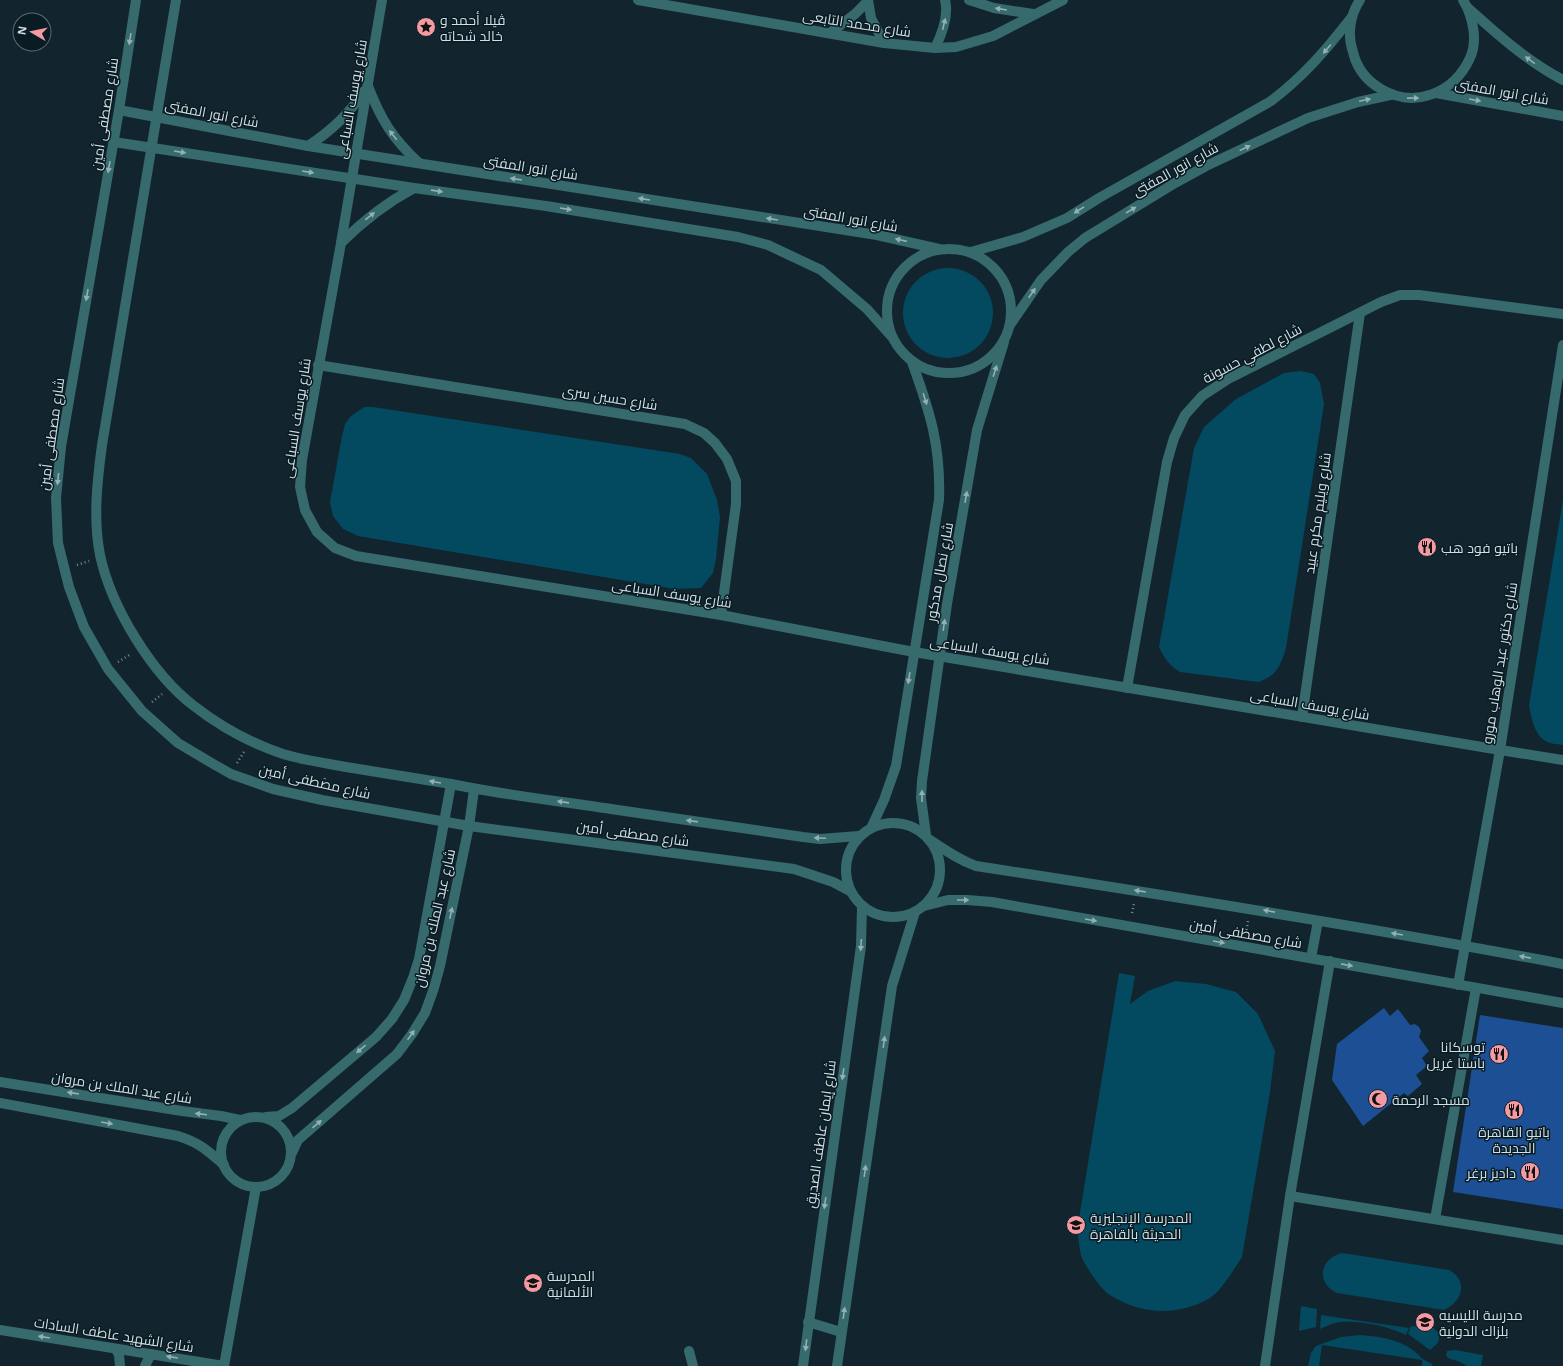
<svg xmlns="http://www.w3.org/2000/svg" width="1563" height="1366" font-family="'Open Sans',Cairo,sans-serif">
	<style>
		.green { fill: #034960 }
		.building { fill: #1d4f94 }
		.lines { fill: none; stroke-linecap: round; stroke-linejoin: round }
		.path { stroke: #79898f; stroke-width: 2.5; stroke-dasharray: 1 3; stroke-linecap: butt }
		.minor { stroke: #366a6d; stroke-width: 10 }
		.oneway { fill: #94b0b4 }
		.labels { text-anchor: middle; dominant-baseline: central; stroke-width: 3; stroke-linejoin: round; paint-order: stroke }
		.poi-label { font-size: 14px; fill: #d3dfe4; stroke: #091c24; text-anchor: start }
		.street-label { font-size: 14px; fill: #d3dfe4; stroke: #091c24 }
	</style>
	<rect width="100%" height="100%" fill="#12252e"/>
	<g class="green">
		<circle cx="948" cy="313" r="45"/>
		<path d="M1301 371 1314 374 1320 383 1324 404 1286 648C1281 665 1276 677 1258 682L1180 672C1169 665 1165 659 1159 647L1194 448 1204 427 1236 399 1284 373Z"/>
		<polygon points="364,407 373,407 680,454 691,458 707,474 717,500 720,517 716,559 713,573 701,588 675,589 358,536 343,529 333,516 330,502 342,436 345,424 350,417"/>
		<path d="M1563 500V745C1557 744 1549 744 1544 740 1534 733 1531 717 1529 705Z"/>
		<path d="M1119 973 1135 976 1130 1004 1148 991 1175 981 1206 984 1236 992 1258 1014 1275 1051 1270 1092 1242 1257C1235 1268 1221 1291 1210 1298 1181 1315 1146 1315 1117 1299 1114 1297 1109 1295 1107 1293 1099 1286 1086 1267 1082 1258 1079 1250 1079 1239 1077 1231Z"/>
		<path d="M1343 1253 1449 1270C1469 1281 1462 1302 1444 1310L1337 1293C1315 1283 1320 1257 1343 1253Z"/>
		<polygon points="1301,1306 1317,1309 1316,1327 1299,1331"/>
		<path d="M1321 1315 1409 1328 1406 1335C1387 1326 1355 1319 1335 1323 1330 1324 1325 1327 1320 1329Z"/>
		<path d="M1411 1326 1433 1328 1437 1331C1442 1341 1438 1343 1430 1350L1408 1334Z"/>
		<path d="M1360 1335C1377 1336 1398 1339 1413 1350 1421 1357 1422 1360 1433 1364L1431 1366H1422V1360L1322 1345 1319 1366H1308L1311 1353 1316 1346 1341 1337Z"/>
		<polygon points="1455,1350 1483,1355 1481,1366 1467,1366 1458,1361 1450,1359 1446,1356 1447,1351"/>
	</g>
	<g class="building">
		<polygon points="1384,1008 1390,1016 1398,1009 1410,1025 1415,1024 1419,1027 1421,1031 1419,1037 1429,1051 1422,1058 1427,1066 1416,1075 1422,1084 1408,1096 1404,1093 1363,1126 1332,1080 1337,1044"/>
		<polygon points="1480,1015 1563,1028 1563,1209 1453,1192"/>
	</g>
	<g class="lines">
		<g class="path">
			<polyline points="77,565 89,561"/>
			<polyline points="118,662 131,654"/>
			<polyline points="152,702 162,694"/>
			<polyline points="237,763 244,752"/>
			<polyline points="324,787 325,776"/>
			<polyline points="1132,913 1134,903"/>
			<polyline points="1246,934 1248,921"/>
		</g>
		<g class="minor">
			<polyline points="136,0 119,110 61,447 56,498 58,543 69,587 84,627 108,669 142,711 178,743 215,765 231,774 273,789 322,800 469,826 794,869 833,882 850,891"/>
			<path d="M176 0 102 445C97 482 93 519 100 555 111 607 152 674 194 706 221 727 250 743 283 754 303 760 325 763 346 767 381 773 416 778 451 784 504 795 558 801 611 809 675 818 739 828 803 837L820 839 859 836"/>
			<polyline points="382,0 341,243 302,460 300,487 305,510 317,532 335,548 356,556 721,615 914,652 1500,750 1563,760"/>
			<polyline points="638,0 884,43 935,48 956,47 993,36 1063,0"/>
			<polyline points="868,0 871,18 884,43"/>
			<polyline points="969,0 994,8 1033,14"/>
			<path d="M1360 0C1350 15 1347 35 1353 52 1357 69 1367 81 1381 89 1415 109 1454 93 1470 58 1478 41 1473 16 1463 0"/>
			<path d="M1468 8C1498 35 1527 61 1563 80"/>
			<polyline points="830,33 855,14 868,1"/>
			<path d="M935 48C942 34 949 16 945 0"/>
			<path d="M368 86C381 120 393 139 419 163"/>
			<polyline points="1436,93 1563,116"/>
			<polyline points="119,110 308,146 877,235 939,249"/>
			<polyline points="114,142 414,188 546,206 738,237 768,245 821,270 867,309 892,337"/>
			<path d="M308 146C331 131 349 115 364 91"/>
			<path d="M341 243C363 221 386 203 414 188"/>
			<circle cx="949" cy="311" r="62"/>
			<path d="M971 252 1023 237 1067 218 1099 198 1271 101C1304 76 1326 50 1351 18"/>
			<polyline points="1010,325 1041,280 1068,252 1085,238 1175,183 1206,166 1308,118 1358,102 1390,95"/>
			<polyline points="318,365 685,424 704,433 715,443 727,459 736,481 736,504 721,615"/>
			<polyline points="1127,688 1167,462 1174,438 1185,415 1202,396 1228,379 1381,302 1400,295 1419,295 1563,314"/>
			<polyline points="1302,717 1360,313"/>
			<circle cx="893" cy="870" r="47"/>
			<path d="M872 826 884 800 896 766 939 500C941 446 930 412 912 362"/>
			<polyline points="926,835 921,798 922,781 947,604 977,430 1004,342"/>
			<path d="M930 840C945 850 959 860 976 866 1172 896 1368 927 1563 964"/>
			<polyline points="924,906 948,900 967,900 992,902 1563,1003"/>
			<polyline points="1311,958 1318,921"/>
			<polyline points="1458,985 1500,750 1563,345"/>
			<polyline points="0,1082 182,1111 221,1116 240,1120"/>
			<path d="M0 1103 178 1136C200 1143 207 1150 224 1165"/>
			<circle cx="256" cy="1152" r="35"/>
			<polyline points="266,1117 279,1116 292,1108 376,1037 392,1019 404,1000 413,978 419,959 451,784"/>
			<polyline points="292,1153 298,1140 397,1054 412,1034 425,1013 434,988 440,966 469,826 474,790"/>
			<polyline points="1290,1196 1563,1240"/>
			<polyline points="1435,1219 1476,988"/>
			<polyline points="808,1322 841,1332"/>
			<polyline points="0,1330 224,1366"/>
			<polyline points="116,1349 119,1355 120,1366"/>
			<polyline points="689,1351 693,1366"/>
			<polyline points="145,1366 151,1354"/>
			<polyline points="224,1366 256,1187"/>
			<polyline points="803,1366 861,946 862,906"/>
			<polyline points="837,1366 892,986 915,912"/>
			<polyline points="1265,1366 1290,1196 1330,961"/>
		</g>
	</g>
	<defs><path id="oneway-solid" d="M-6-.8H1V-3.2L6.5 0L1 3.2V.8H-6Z"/></defs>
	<g class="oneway">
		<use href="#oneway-solid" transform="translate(1001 9) rotate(-171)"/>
		<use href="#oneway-solid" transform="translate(944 24) rotate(-77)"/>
		<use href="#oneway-solid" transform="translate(130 39) rotate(99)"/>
		<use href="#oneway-solid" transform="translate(1327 49) rotate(130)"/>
		<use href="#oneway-solid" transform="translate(1530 60) rotate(-144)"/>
		<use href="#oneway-solid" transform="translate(1413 98) rotate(-1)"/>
		<use href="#oneway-solid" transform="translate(1365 100) rotate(-12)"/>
		<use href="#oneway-solid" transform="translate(1475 100) rotate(10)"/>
		<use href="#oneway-solid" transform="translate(393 135) rotate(-128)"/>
		<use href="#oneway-solid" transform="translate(1245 148) rotate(-26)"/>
		<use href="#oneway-solid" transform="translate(180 152) rotate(9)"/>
		<use href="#oneway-solid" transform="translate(109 167) rotate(100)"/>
		<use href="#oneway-solid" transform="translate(308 172) rotate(9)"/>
		<use href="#oneway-solid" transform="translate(516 179) rotate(-171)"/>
		<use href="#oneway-solid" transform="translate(437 191) rotate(8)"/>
		<use href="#oneway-solid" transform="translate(644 199) rotate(-171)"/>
		<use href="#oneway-solid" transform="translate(566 209) rotate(9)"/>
		<use href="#oneway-solid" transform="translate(1079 210) rotate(148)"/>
		<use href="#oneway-solid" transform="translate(1131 210) rotate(-31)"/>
		<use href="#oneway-solid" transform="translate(370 216) rotate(-39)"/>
		<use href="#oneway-solid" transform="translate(772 219) rotate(-171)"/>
		<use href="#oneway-solid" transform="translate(901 240) rotate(-167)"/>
		<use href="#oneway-solid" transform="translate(1032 293) rotate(-55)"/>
		<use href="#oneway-solid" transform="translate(87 295) rotate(100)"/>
		<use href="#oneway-solid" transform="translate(995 371) rotate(-72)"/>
		<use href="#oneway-solid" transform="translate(925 399) rotate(72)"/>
		<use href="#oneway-solid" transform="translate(58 479) rotate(96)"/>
		<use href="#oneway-solid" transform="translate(966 497) rotate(-80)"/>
		<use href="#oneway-solid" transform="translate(944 625) rotate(-82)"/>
		<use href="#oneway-solid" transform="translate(909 678) rotate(99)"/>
		<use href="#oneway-solid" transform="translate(435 782) rotate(-170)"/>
		<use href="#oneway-solid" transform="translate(922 796) rotate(-90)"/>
		<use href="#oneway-solid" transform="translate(563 802) rotate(-172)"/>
		<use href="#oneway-solid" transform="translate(692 821) rotate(-172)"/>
		<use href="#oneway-solid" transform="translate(820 838) rotate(-178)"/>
		<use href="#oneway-solid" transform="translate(1140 891) rotate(-171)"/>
		<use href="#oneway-solid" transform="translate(963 900)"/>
		<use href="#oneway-solid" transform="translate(1269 911) rotate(-169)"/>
		<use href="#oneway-solid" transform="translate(451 913) rotate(-78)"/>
		<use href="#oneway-solid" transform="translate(1091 920) rotate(10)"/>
		<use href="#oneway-solid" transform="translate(1397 934) rotate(-170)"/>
		<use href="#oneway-solid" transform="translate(1219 942) rotate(10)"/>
		<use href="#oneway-solid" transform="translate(861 945) rotate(94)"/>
		<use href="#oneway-solid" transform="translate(1525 957) rotate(-169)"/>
		<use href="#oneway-solid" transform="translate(1347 965) rotate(11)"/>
		<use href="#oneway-solid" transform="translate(411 1035) rotate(-55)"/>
		<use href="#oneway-solid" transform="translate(884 1042) rotate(-82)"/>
		<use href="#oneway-solid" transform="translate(361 1049) rotate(140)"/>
		<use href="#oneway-solid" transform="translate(843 1074) rotate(98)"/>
		<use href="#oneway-solid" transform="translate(73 1093) rotate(-171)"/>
		<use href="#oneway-solid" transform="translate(201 1114) rotate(-173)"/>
		<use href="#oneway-solid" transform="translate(107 1123) rotate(10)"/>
		<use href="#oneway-solid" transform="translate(317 1124) rotate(-41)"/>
		<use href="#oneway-solid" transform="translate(865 1171) rotate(-82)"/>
		<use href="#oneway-solid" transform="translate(825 1203) rotate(98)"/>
		<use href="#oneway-solid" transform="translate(844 1313) rotate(-82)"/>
		<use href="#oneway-solid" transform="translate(44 1337) rotate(-171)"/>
		<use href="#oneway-solid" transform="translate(806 1345) rotate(97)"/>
		<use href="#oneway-solid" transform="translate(172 1357) rotate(-171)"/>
	</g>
	<defs>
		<symbol id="sight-disc" viewBox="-11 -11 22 22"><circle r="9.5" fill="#f49aa3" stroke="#091c24"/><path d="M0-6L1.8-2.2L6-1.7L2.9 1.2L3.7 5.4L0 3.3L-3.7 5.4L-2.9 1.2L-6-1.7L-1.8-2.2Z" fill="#111"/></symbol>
		<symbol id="restaurant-disc" viewBox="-11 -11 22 22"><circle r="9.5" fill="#f49aa3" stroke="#091c24"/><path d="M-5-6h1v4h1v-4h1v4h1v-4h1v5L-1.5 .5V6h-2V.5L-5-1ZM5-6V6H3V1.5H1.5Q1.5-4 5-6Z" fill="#111"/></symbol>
		<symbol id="mosque-disc" viewBox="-11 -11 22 22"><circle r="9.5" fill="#f49aa3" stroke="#091c24"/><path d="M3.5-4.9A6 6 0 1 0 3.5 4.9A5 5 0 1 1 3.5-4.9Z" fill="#111"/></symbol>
		<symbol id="school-disc" viewBox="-11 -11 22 22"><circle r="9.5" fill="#f49aa3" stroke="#091c24"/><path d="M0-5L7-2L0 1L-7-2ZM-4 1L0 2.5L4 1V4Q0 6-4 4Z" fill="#111"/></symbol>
	</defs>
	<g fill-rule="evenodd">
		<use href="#sight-disc" x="415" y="16" width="22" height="22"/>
		<use href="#restaurant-disc" x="1416" y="536" width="22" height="22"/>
		<use href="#restaurant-disc" x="1488" y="1043" width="22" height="22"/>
		<use href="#mosque-disc" x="1367" y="1088" width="22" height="22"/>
		<use href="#restaurant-disc" x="1503" y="1099" width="22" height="22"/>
		<use href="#restaurant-disc" x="1519" y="1161" width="22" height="22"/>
		<use href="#school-disc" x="1065" y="1214" width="22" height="22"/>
		<use href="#school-disc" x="522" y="1272" width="22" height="22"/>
		<use href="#school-disc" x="1414" y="1311" width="22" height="22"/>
	</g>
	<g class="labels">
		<g class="poi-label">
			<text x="440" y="19">ڤيلا أحمد و<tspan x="440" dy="16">خالد شحاته</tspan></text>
			<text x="1441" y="547">باتيو فود هب</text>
			<text x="1485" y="1046" text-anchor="end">توسكانا<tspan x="1485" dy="16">باستا غريل</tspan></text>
			<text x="1392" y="1099">مسجد الرحمة</text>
			<text x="1514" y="1131" text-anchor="middle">باتيو القاهرة<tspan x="1514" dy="16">الجديدة</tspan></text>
			<text x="1516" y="1172" text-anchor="end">داديز برغر</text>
			<text x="1090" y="1217">المدرسة الإنجليزية<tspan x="1090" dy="16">الحديثة بالقاهرة</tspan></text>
			<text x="547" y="1275">المدرسة<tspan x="547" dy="16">الألمانية</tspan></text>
			<text x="1439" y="1314">مدرسة الليسيه<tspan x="1439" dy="16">بلزاك الدولية</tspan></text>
		</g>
		<g class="street-label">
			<text transform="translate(857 23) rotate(9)">شارع محمد التابعى</text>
			<text transform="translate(1502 91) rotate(10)">شارع انور المفتى</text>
			<text transform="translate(351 99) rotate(-80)">شارع يوسف السباعى</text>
			<text transform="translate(212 113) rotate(11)">شارع انور المفتى</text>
			<text transform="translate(104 114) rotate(-81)">شارع مصطفى أمين</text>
			<text transform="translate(531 167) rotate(9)">شارع انور المفتى</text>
			<text transform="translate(1175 169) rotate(-29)">شارع انور المفتى</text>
			<text transform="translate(851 218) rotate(10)">شارع انور المفتى</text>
			<text transform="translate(1252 353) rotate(-28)">شارع لطفي حسونة</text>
			<text transform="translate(610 397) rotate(9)">شارع حسين سرى</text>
			<text transform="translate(296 418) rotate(-81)">شارع يوسف السباعى</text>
			<text transform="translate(51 434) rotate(-82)">شارع مصطفى أمين</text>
			<text transform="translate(1317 513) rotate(-82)">شارع ويليم مكرم عبيد</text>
			<text transform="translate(939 572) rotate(-80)">شارع نصال مدكور</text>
			<text transform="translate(672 593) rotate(9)">شارع يوسف السباعى</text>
			<text transform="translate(990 650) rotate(9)">شارع يوسف السباعى</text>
			<text transform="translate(1499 663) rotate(-81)">شارع دكتور عبد الوهاب مورو</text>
			<text transform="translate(1310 704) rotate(10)">شارع يوسف السباعى</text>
			<text transform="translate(315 781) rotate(13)">شارع مصطفى أمين</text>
			<text transform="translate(633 833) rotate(8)">شارع مصطفى أمين</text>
			<text transform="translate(434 918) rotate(-77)">شارع عبد الملك بن مروان</text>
			<text transform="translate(1246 933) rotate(10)">شارع مصطفى أمين</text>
			<text transform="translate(122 1087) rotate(9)">شارع عبد الملك بن مروان</text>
			<text transform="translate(820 1134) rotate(-82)">شارع إيمان عاطف الصديق</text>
			<text transform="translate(114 1334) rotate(9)">شارع الشهيد عاطف السادات</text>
		</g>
	</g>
	<g transform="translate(32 32) rotate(279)"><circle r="19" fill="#091c24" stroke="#5a6a71"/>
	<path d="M0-3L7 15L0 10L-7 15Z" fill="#f49aa3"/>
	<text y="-6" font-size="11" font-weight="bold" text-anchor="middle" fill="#d3dfe4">N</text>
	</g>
</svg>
